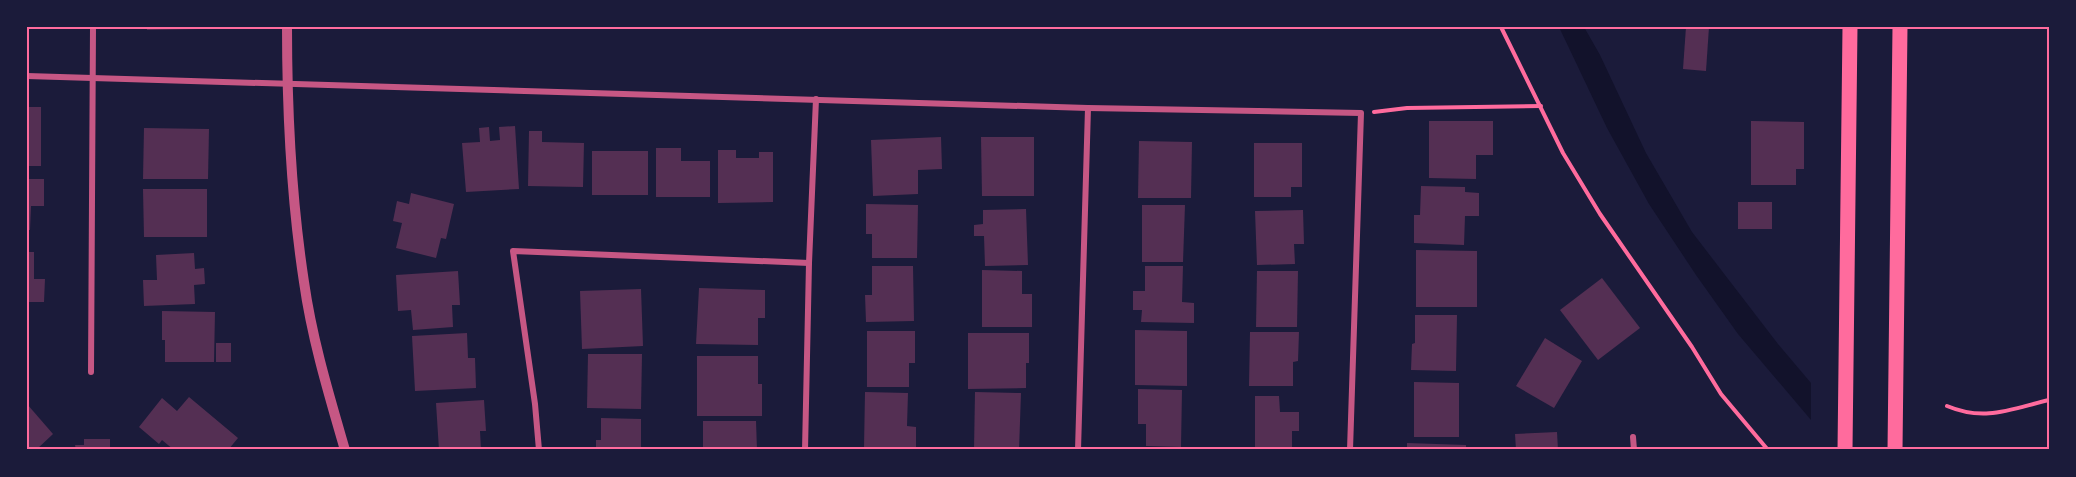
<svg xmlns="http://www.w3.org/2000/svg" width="2076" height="477" font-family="'DM Sans',sans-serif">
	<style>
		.water { fill: #12122b }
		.building { fill: #542f53 }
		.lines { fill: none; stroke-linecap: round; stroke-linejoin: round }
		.path { stroke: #ff6b9d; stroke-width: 4 }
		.minor { stroke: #c65784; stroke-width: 6 }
		.tertiary { stroke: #c65784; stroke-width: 10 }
		.primary { stroke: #ff6b9d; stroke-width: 15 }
		.neatline { fill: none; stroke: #ff6b9d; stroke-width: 2 }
	</style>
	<rect width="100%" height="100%" fill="#1b1b3a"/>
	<polygon class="water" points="1559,27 1584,27 1600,55 1646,153 1692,232 1778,344 1811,383 1811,420 1738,334 1696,275 1649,204 1607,128"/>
	<g class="building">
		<polygon points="147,27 199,27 199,29 147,30"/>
		<polygon points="1686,27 1709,27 1706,71 1683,69"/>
		<rect x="27" y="107" width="14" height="59"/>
		<polygon points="1429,121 1493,121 1493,155 1476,155 1476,179 1429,178"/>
		<polygon points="1751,121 1804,122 1804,169 1796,169 1796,185 1751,185"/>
		<polygon points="515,126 519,189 466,192 462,143 480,142 479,128 489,127 490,141 500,140 499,127"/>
		<polygon points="144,128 209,129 208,179 143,179"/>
		<polygon points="529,131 542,131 542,142 584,143 583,187 528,186"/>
		<polygon points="941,137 942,169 918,170 918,194 873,196 871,140"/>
		<polygon points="981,137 1034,137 1034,196 982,196"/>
		<polygon points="1139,141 1192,142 1191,198 1138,198"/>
		<polygon points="1254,143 1302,143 1302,187 1291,187 1291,197 1254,197"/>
		<polygon points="656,148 681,148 681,161 710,161 710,197 656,197"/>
		<polygon points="718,150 736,150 736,158 759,158 759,152 773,152 773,202 718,203"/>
		<rect x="592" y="151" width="56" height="44"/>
		<polygon points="27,179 44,179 44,206 31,206 30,230 27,230"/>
		<polygon points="1421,186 1465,187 1465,192 1479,193 1479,216 1465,216 1464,245 1414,243 1414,215 1420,215"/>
		<polygon points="143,189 207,189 207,237 144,237"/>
		<polygon points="411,193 454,204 446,239 441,238 436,258 396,248 402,223 393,221 397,201 409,204"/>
		<rect x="1738" y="202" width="34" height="27"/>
		<polygon points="866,204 918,205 917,258 872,258 872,234 866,234"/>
		<polygon points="1142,205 1185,205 1183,262 1142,262"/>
		<polygon points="1026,209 1028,265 985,266 984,236 974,236 974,225 983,224 983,210"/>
		<polygon points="1303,210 1304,244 1294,244 1295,264 1257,265 1255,211"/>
		<polygon points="1416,250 1477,251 1477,307 1416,307"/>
		<polygon points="27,252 34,252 34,279 45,279 44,302 27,302"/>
		<polygon points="194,253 195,269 204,268 205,284 194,285 195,304 144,306 143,280 157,280 156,255"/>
		<polygon points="872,266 913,266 914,321 866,322 865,295 872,295"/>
		<polygon points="1145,266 1183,266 1182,302 1194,303 1194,323 1141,322 1142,310 1133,310 1133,291 1145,291"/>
		<polygon points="982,270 1022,271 1022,294 1032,294 1032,327 982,327"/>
		<polygon points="458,271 460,305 452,305 453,327 413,330 411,310 398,311 396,275"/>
		<polygon points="1257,271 1298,271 1297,327 1256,327"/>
		<polygon points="1602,278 1640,328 1598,360 1560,310"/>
		<polygon points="699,288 765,290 765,318 758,318 758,345 696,344"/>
		<polygon points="641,289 643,346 582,349 580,291"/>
		<polygon points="162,311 215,312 214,362 165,362 165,340 162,340"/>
		<polygon points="1415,315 1457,315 1456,371 1411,370 1412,344 1415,343"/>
		<polygon points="1135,330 1187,331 1187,386 1135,385"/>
		<polygon points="867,331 915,331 915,363 909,363 909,387 867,387"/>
		<polygon points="1250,332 1299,332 1298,361 1293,362 1293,386 1249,386"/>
		<polygon points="467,333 468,358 475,358 476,388 415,391 412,336"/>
		<polygon points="968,333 1029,333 1029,363 1026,363 1026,388 968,389"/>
		<polygon points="1545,338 1582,361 1554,408 1516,386"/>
		<rect x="216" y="343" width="15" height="19"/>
		<polygon points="588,354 642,354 641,409 587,408"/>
		<polygon points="697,356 758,356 758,384 762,384 762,416 697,416"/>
		<polygon points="1414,382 1459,383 1459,437 1414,437"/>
		<polygon points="1138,389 1182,390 1181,447 1146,446 1146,424 1138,424"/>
		<polygon points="865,392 908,393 907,426 916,427 916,450 864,448"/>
		<polygon points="975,392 1021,393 1019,450 974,450"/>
		<polygon points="1255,396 1279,396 1280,412 1299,412 1299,431 1292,431 1292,447 1255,447"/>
		<polygon points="189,397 238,438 228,450 174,450 162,440 159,444 139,427 162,398 177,411"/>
		<polygon points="484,400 486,431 480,431 481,450 439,450 436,403"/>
		<polygon points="27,404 53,434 36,450 31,450 27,445"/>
		<polygon points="601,418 641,419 641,450 596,450 596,440 601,440"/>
		<polygon points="703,421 756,421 757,450 703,450"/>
		<polygon points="1557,432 1558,450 1516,450 1515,434"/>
		<polygon points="84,439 110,439 110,450 76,450 75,445 84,445"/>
		<polygon points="1407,443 1466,445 1466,450 1407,450"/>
	</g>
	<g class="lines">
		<g class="path">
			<polyline points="1501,27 1563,153 1600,214 1692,347 1721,394 1768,450"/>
			<polyline points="1374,112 1407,108 1541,106"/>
			<path d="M1947 406C1985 422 2011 409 2049 400"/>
		</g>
		<g class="minor">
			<polyline points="27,76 1088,108 1361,113 1350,450"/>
			<polyline points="91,372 93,27"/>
			<polyline points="1633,437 1634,450"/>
			<polyline points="539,450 535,404 513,251 809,263"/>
			<polyline points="805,450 809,263 816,99"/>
			<polyline points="1078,450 1088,108"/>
		</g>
		<path class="tertiary" d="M287 27C287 113 291 197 304 282 312 339 329 395 345 450"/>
		<g class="primary">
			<polyline points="1845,450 1850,27"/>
			<polyline points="1895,450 1900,27"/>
		</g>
	</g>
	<rect width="2076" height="477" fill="none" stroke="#1b1b3a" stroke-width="57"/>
	<rect x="28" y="28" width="2020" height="420" class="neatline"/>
</svg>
